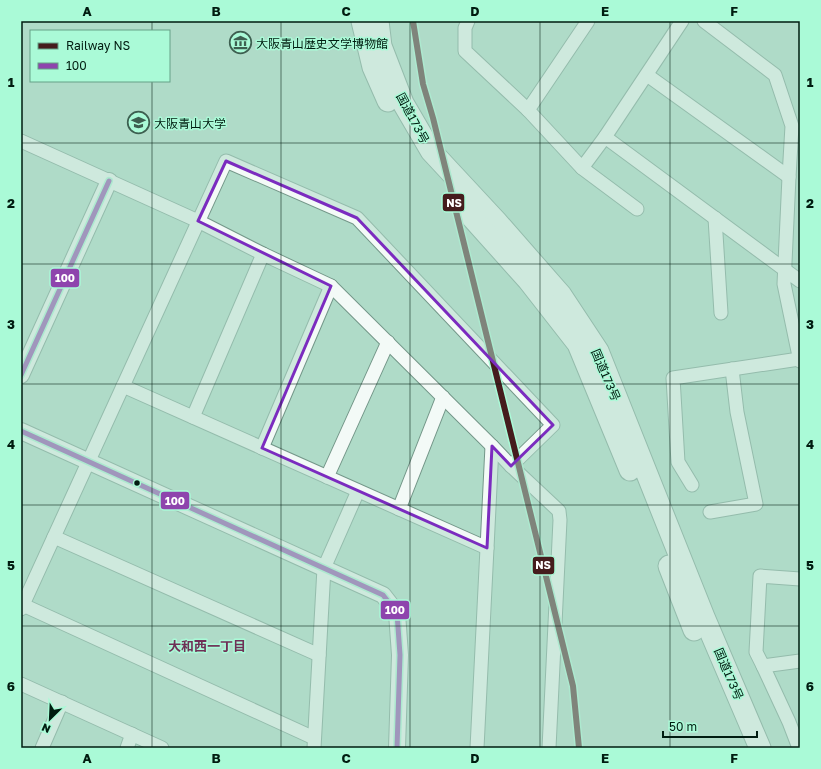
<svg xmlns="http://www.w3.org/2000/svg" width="821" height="769" font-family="'Golos Text','Noto Sans JP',sans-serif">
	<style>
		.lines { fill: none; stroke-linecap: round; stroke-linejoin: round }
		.minor-casing { stroke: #749789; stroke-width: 15 }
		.tertiary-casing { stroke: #749789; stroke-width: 18 }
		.trunk-casing { stroke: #749789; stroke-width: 23 }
		.minor { stroke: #f3faf7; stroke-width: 13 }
		.tertiary { stroke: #f3faf7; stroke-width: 16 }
		.trunk { stroke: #f3faf7; stroke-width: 21 }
		.bus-1-casing { stroke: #aafad7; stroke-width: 8 }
		.bus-1 { stroke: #8e44ad; stroke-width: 5 }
		.rail-1-casing { stroke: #aafad7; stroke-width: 9 }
		.rail-1 { stroke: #451c1d; stroke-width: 6 }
		.marked { fill: none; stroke: #7b2cbf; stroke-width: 3; stroke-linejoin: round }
		.grid { fill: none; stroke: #001c10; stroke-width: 1; stroke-opacity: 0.55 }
		.bus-dot { fill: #001c10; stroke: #aafad7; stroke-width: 1.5 }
		.labels { text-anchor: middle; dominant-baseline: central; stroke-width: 3; stroke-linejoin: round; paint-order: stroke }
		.poi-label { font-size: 12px; fill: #001c10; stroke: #aafad7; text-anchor: start }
		.street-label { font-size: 12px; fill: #001c10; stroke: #aafad7 }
		.neighbourhood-label { font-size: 13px; font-weight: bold; fill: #6f3056; stroke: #aafad7 }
		.line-badge { stroke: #aafad7; stroke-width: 1.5 }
		.badge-label { font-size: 11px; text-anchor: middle; font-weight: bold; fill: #fff }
		.neatline { fill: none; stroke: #001c10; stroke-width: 1.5 }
		.grid-label { font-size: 13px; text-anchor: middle; font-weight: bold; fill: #001c10 }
	</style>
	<rect width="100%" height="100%" fill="#afdbc8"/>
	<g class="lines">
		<defs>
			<g id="minor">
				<polyline points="468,21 465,28 465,51 528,110 582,168 605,137 682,21"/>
				<polyline points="704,21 775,75 792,126 789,177 784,284 800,361"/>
				<polyline points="647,75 789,177"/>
				<polyline points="528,110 588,21"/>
				<polyline points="605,137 800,281"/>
				<polyline points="21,141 198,221 263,254 331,286 492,446 511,466 559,511 560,520 549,748"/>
				<polyline points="582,168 637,209"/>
				<polyline points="715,218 721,313"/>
				<polyline points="123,386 487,548"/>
				<polyline points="193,417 263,254"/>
				<polyline points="262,448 331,286"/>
				<polyline points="327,477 388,342"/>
				<polyline points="692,485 678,462 673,378 799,359"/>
				<polyline points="399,509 443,397"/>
				<polyline points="710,512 756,504 737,412 732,369"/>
				<polyline points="54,537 319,655"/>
				<polyline points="800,579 760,576 756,652 763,666 800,661"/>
				<polyline points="23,605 314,738"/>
				<polyline points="21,609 226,161 357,218 553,425 511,466"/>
				<polyline points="763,666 789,722 799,748"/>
				<polyline points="21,684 162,748"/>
				<polyline points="42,748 62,702"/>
				<polyline points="127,748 132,734"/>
				<polyline points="314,748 324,568 358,491"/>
				<polyline points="477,748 487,548 492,446"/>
			</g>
			<g id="tertiary">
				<polyline points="21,375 109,181"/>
				<polyline points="21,431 383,595 397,613 400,655 397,748"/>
			</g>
			<g id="trunk">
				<polyline points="362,21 373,67 388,101"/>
				<polyline points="378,21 381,46 403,103 431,151 497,222 561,295 598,351 704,617 760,748"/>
				<polyline points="459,203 528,280 578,344 630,470"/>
				<polyline points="669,566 694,630"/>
			</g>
		</defs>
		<use href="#minor" class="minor-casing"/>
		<use href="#tertiary" class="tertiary-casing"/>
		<use href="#trunk" class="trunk-casing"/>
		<use href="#minor" class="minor"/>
		<use href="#tertiary" class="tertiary"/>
		<use href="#trunk" class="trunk"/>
		<defs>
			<g id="bus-1">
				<polyline points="21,375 109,181"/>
				<polyline points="21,431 383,595 397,613 400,655 397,748"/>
			</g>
		</defs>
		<use href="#bus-1" class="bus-1-casing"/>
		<use href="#bus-1" class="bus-1"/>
		<defs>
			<polyline id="rail-1" points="413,21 423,84 433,118 573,686 579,748"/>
		</defs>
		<use href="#rail-1" class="rail-1-casing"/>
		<use href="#rail-1" class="rail-1"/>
	</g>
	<path d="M0 0H821V769H0ZM226 161 357 218 553 425 511 466 492 446 487 548 262 448 331 286 198 221Z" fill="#afdbc8" fill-opacity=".55" fill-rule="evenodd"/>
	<path class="marked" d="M226 161 357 218 553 425 511 466 492 446 487 548 262 448 331 286 198 221Z"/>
	<path class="grid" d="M152 21V31M281 21V748M410 21V748M540 21V748M670 21V748M152 81V748M21 143H800M21 264H800M21 384H800M21 505H800M21 626H800"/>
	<defs>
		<symbol id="museum-ring" viewBox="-11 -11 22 22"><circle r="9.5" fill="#aafad7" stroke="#3d5f50" stroke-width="1.5"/><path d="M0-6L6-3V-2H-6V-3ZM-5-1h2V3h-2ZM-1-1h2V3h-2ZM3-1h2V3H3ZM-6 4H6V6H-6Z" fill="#3d5f50"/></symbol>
		<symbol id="university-ring" viewBox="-11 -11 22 22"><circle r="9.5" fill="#aafad7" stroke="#3d5f50" stroke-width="1.5"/><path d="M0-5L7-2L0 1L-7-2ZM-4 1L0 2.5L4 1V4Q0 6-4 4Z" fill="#3d5f50"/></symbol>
	</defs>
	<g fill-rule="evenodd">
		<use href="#museum-ring" x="228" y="30" width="25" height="25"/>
		<use href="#university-ring" x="126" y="110" width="25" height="25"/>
	</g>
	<circle class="bus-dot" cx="137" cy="483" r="3.5"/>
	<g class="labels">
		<g class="poi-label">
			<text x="256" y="43">大阪青山歴史文学博物館</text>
			<text x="154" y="123">大阪青山大学</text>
		</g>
		<g class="street-label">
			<text transform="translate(413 118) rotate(62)">国道173号</text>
			<text transform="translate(606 375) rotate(67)">国道173号</text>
			<text transform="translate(729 674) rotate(67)">国道173号</text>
		</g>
		<g class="neighbourhood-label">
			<text x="207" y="646">大和西一丁目</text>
		</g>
	</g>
	<g class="line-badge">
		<rect x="442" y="193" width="23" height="19" rx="4" fill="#451c1d"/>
		<rect x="50" y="268" width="30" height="20" rx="4" fill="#8e44ad"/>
		<rect x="160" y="491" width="30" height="19" rx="4" fill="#8e44ad"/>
		<rect x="532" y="556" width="23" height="19" rx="4" fill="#451c1d"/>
		<rect x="380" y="600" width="30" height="20" rx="4" fill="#8e44ad"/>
	</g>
	<g class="badge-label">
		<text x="454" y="207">NS</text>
		<text x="65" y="282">100</text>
		<text x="175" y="505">100</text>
		<text x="543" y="569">NS</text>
		<text x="395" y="614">100</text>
	</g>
	<rect width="821" height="769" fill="none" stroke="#aafad7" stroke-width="44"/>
	<rect x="30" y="30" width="140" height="52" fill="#aafad7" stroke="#66a187"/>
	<rect x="38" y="43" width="20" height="6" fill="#451c1d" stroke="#66a187"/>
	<text x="66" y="50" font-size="12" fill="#001c10">Railway NS</text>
	<rect x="38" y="63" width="20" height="6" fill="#8e44ad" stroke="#66a187"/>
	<text x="66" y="70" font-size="12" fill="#001c10">100</text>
	<g transform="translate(50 719) rotate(204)" stroke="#aafad7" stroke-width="3" paint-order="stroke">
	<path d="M0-3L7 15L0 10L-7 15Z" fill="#001c10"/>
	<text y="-6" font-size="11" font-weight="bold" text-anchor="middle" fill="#001c10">N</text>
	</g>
	<path d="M663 731v6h94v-6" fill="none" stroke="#001c10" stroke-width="2"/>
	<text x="669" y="731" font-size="12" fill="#001c10" stroke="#aafad7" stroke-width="3" paint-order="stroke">50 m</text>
	<rect x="22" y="22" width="777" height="725" class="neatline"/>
	<g class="grid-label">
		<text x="87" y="16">A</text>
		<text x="216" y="16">B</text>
		<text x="346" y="16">C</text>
		<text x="475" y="16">D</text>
		<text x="605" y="16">E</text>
		<text x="734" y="16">F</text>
		<text x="11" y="87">1</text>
		<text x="810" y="87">1</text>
		<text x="11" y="208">2</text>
		<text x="810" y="208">2</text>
		<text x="11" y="329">3</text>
		<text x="810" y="329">3</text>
		<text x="11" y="449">4</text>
		<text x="810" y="449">4</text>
		<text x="11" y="570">5</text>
		<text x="810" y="570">5</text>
		<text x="11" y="691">6</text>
		<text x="810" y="691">6</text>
		<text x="87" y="763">A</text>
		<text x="216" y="763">B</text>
		<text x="346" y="763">C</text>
		<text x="475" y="763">D</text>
		<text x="605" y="763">E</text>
		<text x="734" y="763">F</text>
	</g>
</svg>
